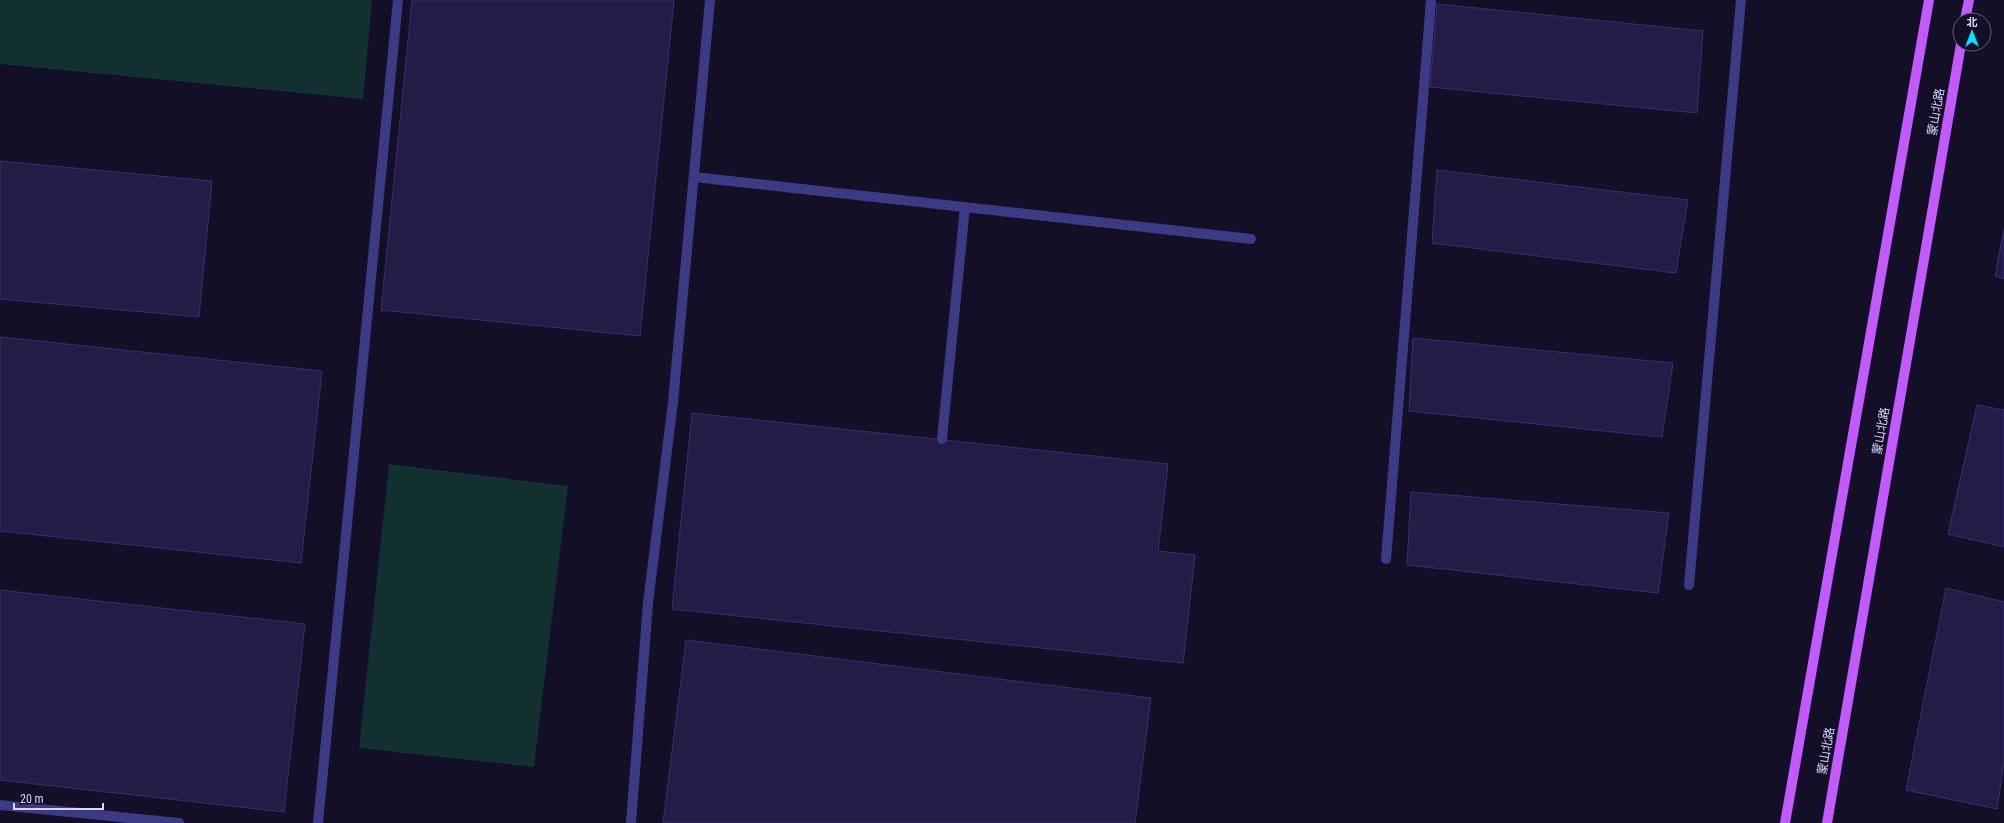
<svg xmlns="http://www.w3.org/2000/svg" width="2004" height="823" font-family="'Roboto Condensed','Noto Sans SC',sans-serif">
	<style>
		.green { fill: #12302f }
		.building { fill: #241b47; stroke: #3b2d73 }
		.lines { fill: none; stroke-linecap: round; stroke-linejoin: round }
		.service { stroke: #3d3a85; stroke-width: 10 }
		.primary { stroke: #c25bff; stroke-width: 10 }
		.labels { text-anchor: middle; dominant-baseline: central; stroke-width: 3.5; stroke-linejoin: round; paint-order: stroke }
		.street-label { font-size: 12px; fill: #d9d4ff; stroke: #130f26 }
	</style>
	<rect width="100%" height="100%" fill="#130f26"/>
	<g class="green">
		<polygon points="0,0 372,0 363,99 0,64"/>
		<polygon points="389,464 568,486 534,767 359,748"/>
	</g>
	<g class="building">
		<polygon points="412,0 674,0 640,336 381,310"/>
		<polygon points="1437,4 1703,31 1697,113 1430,87"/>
		<polygon points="0,161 212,181 199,317 0,299"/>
		<polygon points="1437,170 1688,200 1676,273 1432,243"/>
		<polygon points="2004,229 2004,279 1995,276"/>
		<polygon points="0,337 322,371 301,563 0,531"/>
		<polygon points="1413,338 1673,363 1662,437 1409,411"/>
		<polygon points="1977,405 2004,410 2004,547 1948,534"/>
		<polygon points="692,413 1168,464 1158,551 1195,555 1183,663 672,609"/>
		<polygon points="1411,492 1669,513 1658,593 1407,565"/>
		<polygon points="1946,588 2004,602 2004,763 1997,809 1906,790"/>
		<polygon points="0,590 305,624 284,812 0,780"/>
		<polygon points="686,640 1151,698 1135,823 663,823"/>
	</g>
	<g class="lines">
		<g class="service">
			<polyline points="694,177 1251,239"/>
			<polyline points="942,439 965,207"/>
			<polyline points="1386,559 1431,0"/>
			<polyline points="1689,585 1741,0"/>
			<polyline points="0,805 179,823"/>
			<polyline points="318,823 398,0"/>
			<polyline points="631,823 648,603 673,402 710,0"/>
		</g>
		<g class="primary">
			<polyline points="1965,20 1969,0"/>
			<polyline points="1785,823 1929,0"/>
			<polyline points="1827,823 1961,44"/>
		</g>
	</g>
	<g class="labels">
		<g class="street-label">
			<text transform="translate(1936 112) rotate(-80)">蒙山北路</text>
			<text transform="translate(1881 431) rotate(-80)">蒙山北路</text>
			<text transform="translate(1826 751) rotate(-80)">蒙山北路</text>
		</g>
	</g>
	<g transform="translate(1972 32)"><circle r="19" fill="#130f26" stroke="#625e7d"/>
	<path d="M0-3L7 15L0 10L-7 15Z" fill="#00e5ff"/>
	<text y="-6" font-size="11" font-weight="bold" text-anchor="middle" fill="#d9d4ff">北</text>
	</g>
	<path d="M14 803v6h89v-6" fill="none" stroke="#d9d4ff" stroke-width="2"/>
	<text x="20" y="803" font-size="12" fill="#d9d4ff" stroke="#130f26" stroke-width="3" paint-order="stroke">20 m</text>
</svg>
